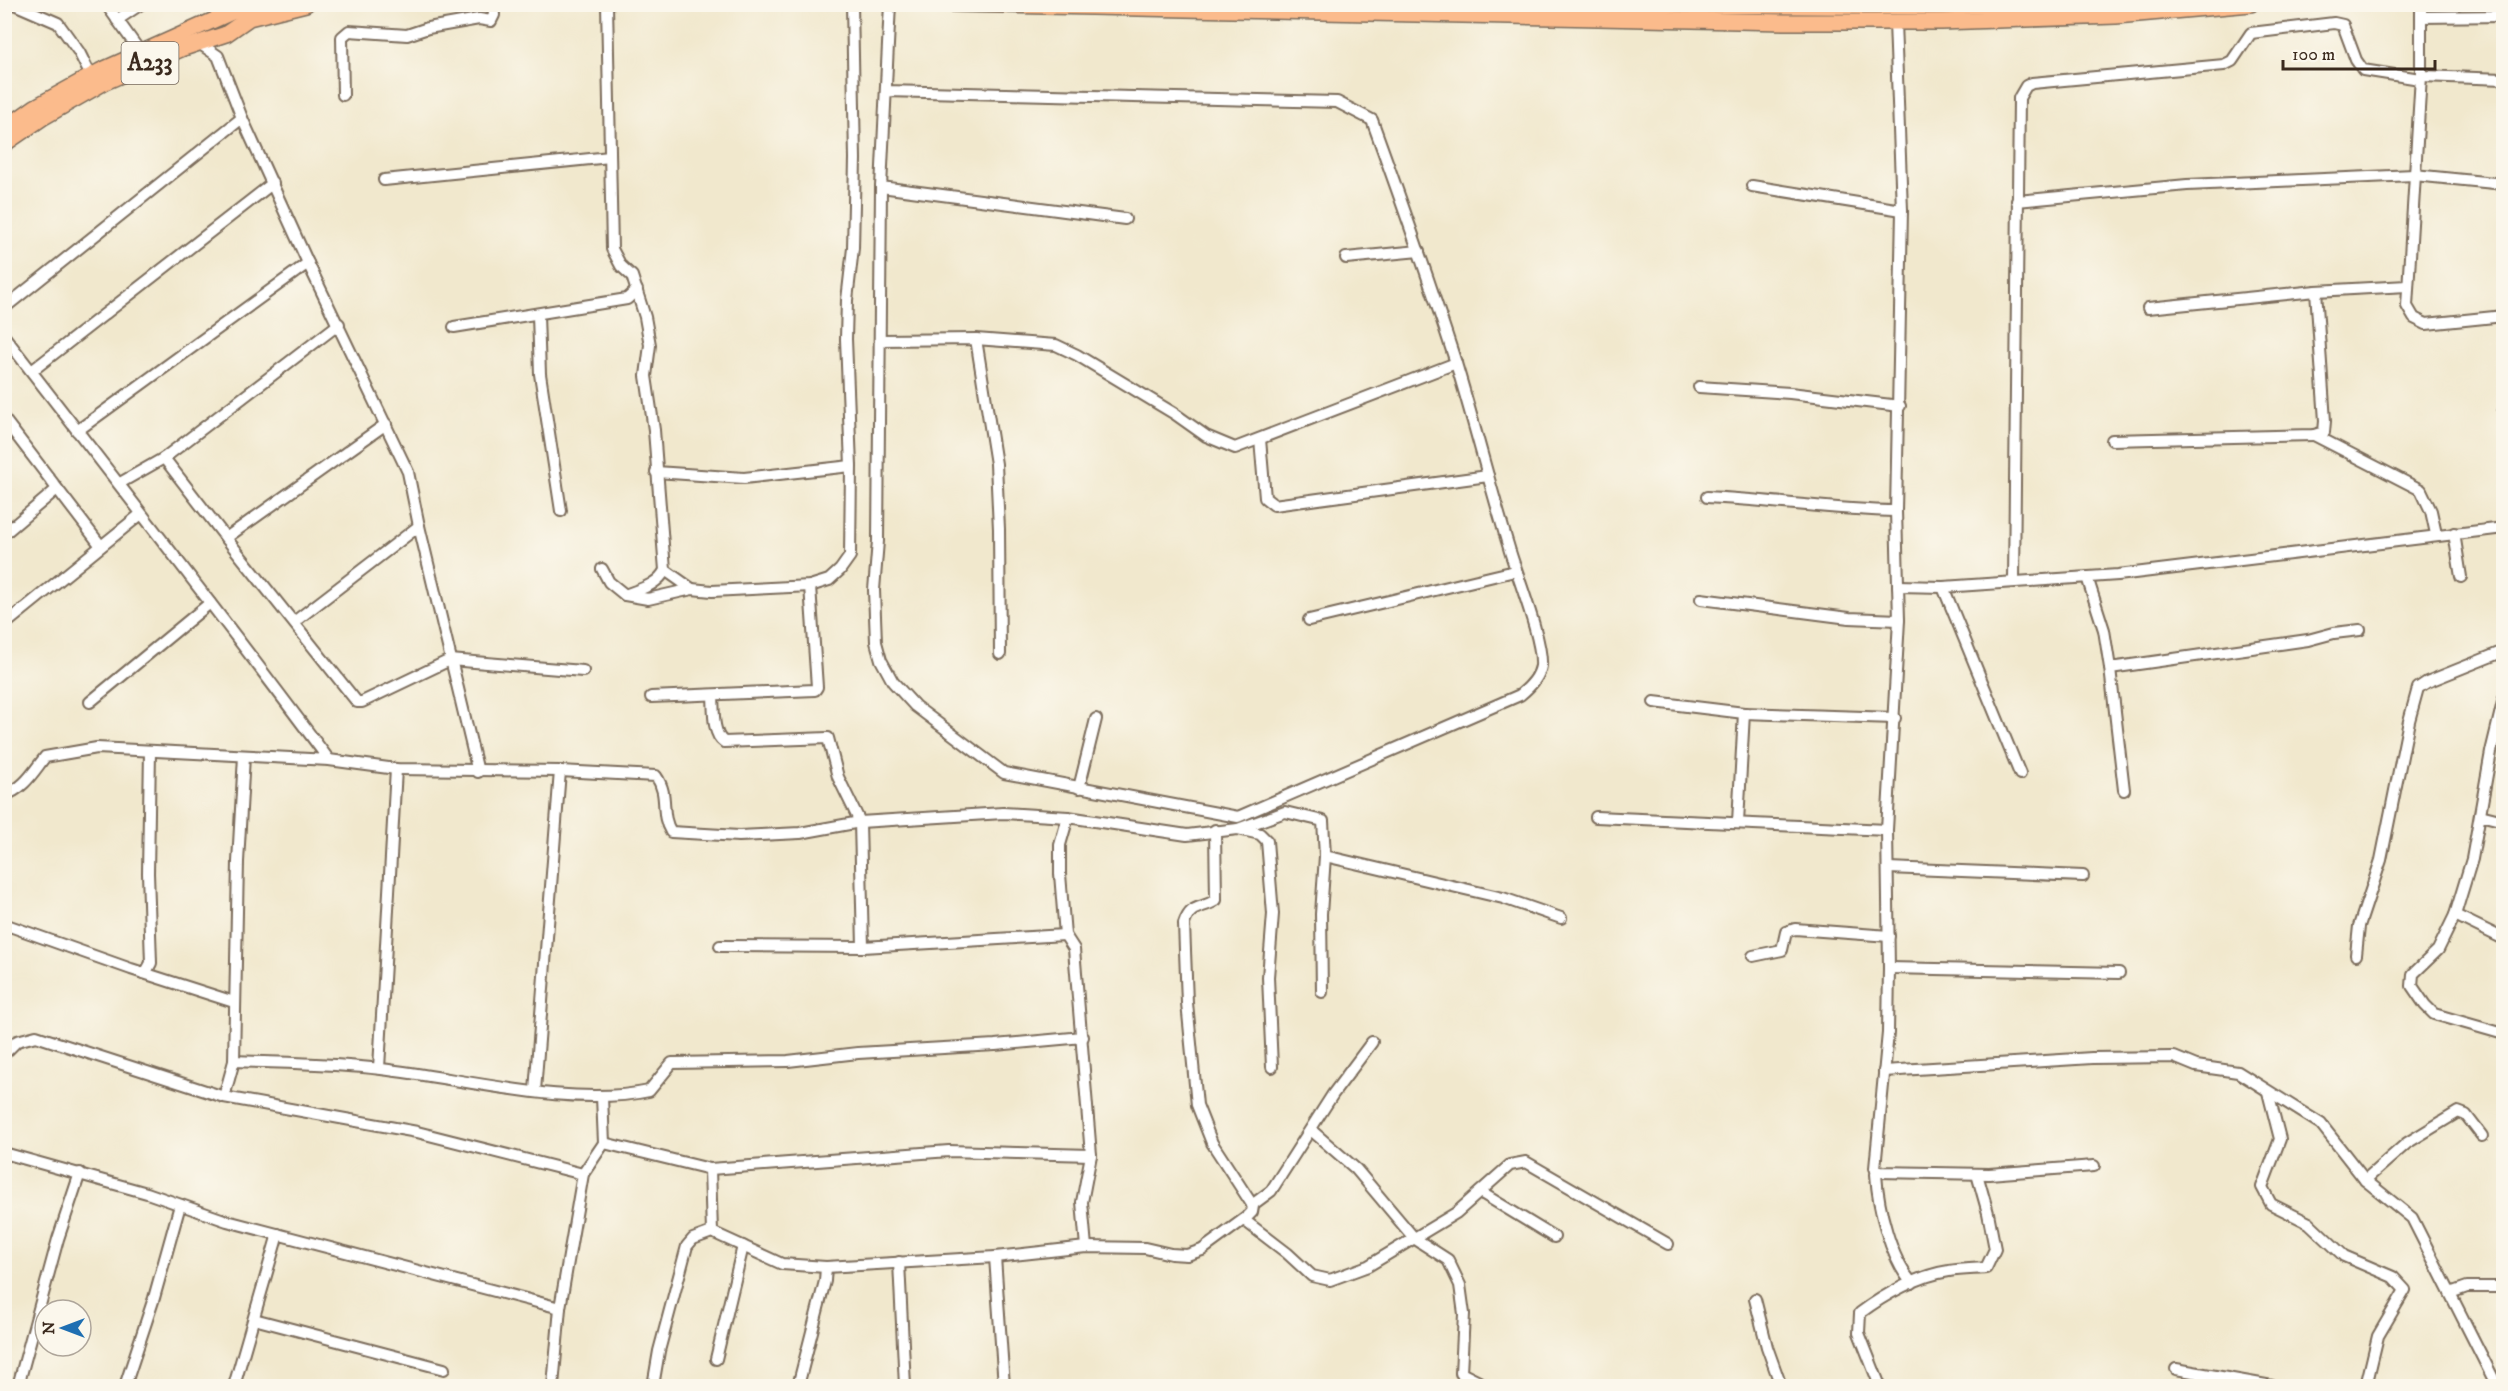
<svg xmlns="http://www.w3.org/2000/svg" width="2508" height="1391" font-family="'IM FELL DW Pica',serif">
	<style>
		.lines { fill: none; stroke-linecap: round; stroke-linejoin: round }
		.minor-casing { stroke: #7b6c5b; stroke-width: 14 }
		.highway-casing { stroke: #7b6c5b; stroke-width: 18 }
		.minor { stroke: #fff; stroke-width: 10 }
		.highway { stroke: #fbbb8c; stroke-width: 15 }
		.labels { text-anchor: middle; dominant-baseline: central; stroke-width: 6; stroke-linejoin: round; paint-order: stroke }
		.shield { fill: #fbf7ec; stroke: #75685c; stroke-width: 1.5 }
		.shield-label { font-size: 24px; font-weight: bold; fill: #3b2a1e }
	</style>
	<rect width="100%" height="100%" fill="#fbf7ec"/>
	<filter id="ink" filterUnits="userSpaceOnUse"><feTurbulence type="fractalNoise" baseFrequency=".0167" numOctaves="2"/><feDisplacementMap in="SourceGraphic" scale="12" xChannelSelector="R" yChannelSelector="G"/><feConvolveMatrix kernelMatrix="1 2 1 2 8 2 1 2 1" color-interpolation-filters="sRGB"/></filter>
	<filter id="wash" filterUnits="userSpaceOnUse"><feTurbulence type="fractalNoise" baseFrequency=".008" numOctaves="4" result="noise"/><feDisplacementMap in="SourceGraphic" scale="24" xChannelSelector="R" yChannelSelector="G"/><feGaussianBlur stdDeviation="1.35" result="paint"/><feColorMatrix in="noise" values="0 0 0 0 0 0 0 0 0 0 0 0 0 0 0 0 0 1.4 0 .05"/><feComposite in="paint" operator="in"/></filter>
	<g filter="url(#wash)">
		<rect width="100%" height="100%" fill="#f1e8cd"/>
	</g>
	<g filter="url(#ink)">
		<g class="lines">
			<defs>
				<g id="minor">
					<polyline points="14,4 58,23 79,52 91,76"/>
					<polyline points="106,4 141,53"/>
					<path d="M607 4 612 249 621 266 632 276 645 317 650 345 646 376 654 430 665 570C658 585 640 589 625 595"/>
					<polyline points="2421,4 2421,76 2407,306 2414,318 2426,324 2504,316"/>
					<polyline points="2421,17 2504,16"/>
					<polyline points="117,20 141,4"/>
					<polyline points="1895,22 1902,210 1896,511 1899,620 1887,830 1889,968 1888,1033 1875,1168 1878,1172 1989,1174 2094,1166"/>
					<polyline points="199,43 218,56 242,118 308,263 408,472 419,526 478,772"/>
					<polyline points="2421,76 2504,79"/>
					<path d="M886 91 1337 102 1372 120C1401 200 1429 280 1455 360 1474 422 1490 486 1509 548 1517 576 1543 640 1541 666 1539 678 1530 687 1520 695L1238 817 1004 773 915 706 893 682 881 660 876 642 874 590 878 541 881 187 890 4"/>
					<polyline points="343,95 342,37 349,31 407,35 428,28 479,19 491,21 494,15 493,4"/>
					<polyline points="384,180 610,157"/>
					<polyline points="1752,186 1902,210"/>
					<polyline points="881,187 1125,219"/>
					<polyline points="2017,201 2187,185 2414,175 2504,184"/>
					<polyline points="1346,258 1419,251"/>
					<polyline points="4,308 242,118"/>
					<polyline points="2148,308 2316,291 2407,286"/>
					<polyline points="538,315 540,374 561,511"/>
					<polyline points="454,327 627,299 637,290"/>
					<path d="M4 336C113 477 223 617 329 760"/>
					<polyline points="976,339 996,464 999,529 1000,654"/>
					<polyline points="880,340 976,339 1056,345 1077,355 1175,414 1206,436 1235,448 1456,363"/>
					<polyline points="33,370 273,183"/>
					<polyline points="1699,387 1790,393 1900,406"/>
					<polyline points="2503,412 2504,412"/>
					<polyline points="4,419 101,546"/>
					<polyline points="77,431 308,263"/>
					<polyline points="2314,435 2421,490 2431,511 2436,534"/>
					<polyline points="1260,439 1265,498 1274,505 1488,476"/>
					<polyline points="2112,440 2314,435 2324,432 2325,421 2316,291"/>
					<polyline points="164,458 226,538 386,424"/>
					<polyline points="656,472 744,478 851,466"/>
					<polyline points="120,483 164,458 339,324"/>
					<path d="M1707 497C1770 500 1833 510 1896 511"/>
					<polyline points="2454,533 2461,577"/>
					<polyline points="4,534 57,489"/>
					<polyline points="226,538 357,702 362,702 450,660 583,671"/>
					<polyline points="602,569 609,582 625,595 648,599 692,589 712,591 810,586 829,580 840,570 850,556 851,466 846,339 847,300 853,248 855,159 852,4"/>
					<polyline points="665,570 692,589"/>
					<polyline points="2087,577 2104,630 2110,668 2124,790"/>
					<polyline points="2014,582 2019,98 2026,86 2032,83 2224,65 2232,61 2251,33 2334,23 2343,25 2356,60 2363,70 2420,79"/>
					<polyline points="1898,586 1943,587 2118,575 2504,528"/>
					<polyline points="1943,587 2020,774"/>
					<polyline points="1701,599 1849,618 1899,620"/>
					<polyline points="1309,620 1515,571"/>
					<polyline points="294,622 419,526"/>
					<polyline points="4,625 141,514"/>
					<polyline points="2110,668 2308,640 2334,633 2360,630"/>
					<path d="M713 695C714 709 712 734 724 742L828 738 838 777 860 822 863 947"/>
					<polyline points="651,697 815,690 817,687 810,586"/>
					<polyline points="2504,698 2491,752 2472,859 2455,915 2438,950 2413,974 2412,986 2425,1005 2434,1014 2504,1034"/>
					<polyline points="90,702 210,603"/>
					<polyline points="1654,702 1744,713"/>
					<polyline points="1079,788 1096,719"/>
					<path d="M4 795C24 789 33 772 45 757L97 748 329 760 396 769 560 771 656 776C670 796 659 813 671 832L739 836 800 833 860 822 1003 813 1068 817 1187 835 1238 829 1285 812 1323 821 1325 856 1503 898 1561 918"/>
					<polyline points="2480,815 2504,821"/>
					<polyline points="1068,817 1060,845 1060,874 1065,935 1074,949 1091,1155 1082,1202 1086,1247"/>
					<polyline points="1596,817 1887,830"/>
					<polyline points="1738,822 1744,713 1895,718"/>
					<polyline points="1238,829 1260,834 1267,841 1273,914 1268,977 1272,1067"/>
					<polyline points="1888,868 2083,876"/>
					<polyline points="2455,915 2504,939"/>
					<polyline points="4,924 131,969 234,1002"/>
					<polyline points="720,946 863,947 1065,935"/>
					<polyline points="2356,955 2359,926 2381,860 2409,721 2418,688 2427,682 2504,651"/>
					<polyline points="1753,956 1782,950 1786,932 1795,929 1889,936"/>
					<polyline points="1889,968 2119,973"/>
					<polyline points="143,973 146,972 151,963 148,873 150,751"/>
					<polyline points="1322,992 1321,914 1325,856"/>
					<polyline points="4,1054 17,1041 36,1036 224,1097 417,1132 583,1174"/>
					<path d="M234 1061C283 1063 332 1063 381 1069 462 1078 570 1108 649 1091L672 1063 788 1061 858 1053 995 1045 1083 1037"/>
					<polyline points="379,1068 396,769"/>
					<polyline points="1884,1071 2092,1058 2174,1057 2196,1066 2238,1072 2321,1124 2365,1180 2412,1218 2497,1386"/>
					<polyline points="535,1091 560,771"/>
					<polyline points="2268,1092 2280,1139 2262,1187 2271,1204 2309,1223 2344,1256 2393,1277 2405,1290 2378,1336 2366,1386"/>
					<polyline points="224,1097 234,1061 238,862 244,756"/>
					<polyline points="1311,1130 1356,1169 1414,1238 1448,1260 1460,1285 1464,1314 1461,1373 1487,1386"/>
					<polyline points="604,1143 710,1169 949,1151 1091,1155"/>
					<polyline points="4,1153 147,1193 227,1221 560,1308"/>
					<path d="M1878 1172 1876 1174C1878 1207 1890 1258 1912 1283"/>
					<polyline points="2365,1180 2407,1143 2458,1112 2466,1115 2482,1136"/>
					<polyline points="1480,1192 1554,1237"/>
					<polyline points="1252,1205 1271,1191 1333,1094 1372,1042"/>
					<polyline points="1244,1220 1287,1253 1312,1276 1330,1280 1368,1266 1456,1213 1510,1165 1526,1162 1668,1244"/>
					<path d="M712 1232 782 1264 826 1267 995 1257 1086 1247 1145 1248 1171 1254 1187 1255 1202 1250 1247 1217 1252 1212 1253 1206 1212 1143 1197 1105 1187 1003 1184 924C1191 903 1201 910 1216 900L1215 830"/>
					<polyline points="995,1257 1004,1386"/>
					<polyline points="899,1262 905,1386"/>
					<polyline points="2450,1293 2467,1287 2504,1287"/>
					<polyline points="1755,1299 1767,1347 1781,1386"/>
					<polyline points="254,1319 444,1369"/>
					<polyline points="716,1359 743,1246"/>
					<polyline points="2176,1369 2272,1386"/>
					<polyline points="18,1386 58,1239 80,1173"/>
					<polyline points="125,1386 154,1298 180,1205"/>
					<polyline points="234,1386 278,1234"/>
					<polyline points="553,1386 560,1308 583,1174 604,1143 602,1097"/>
					<polyline points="653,1386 659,1351 687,1246 693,1239 712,1232 710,1169"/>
					<polyline points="798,1386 825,1281 826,1267"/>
					<path d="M1880 1386 1859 1333 1860 1313C1884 1295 1919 1275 1949 1271 1961 1269 1974 1269 1986 1268L1995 1249 1988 1213 1977 1174"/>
				</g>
				<g id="highway">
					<polyline points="953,4 1784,22 1941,22 2116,16 2251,4"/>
					<polyline points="1529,4 1940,7 2079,4"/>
					<polyline points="4,129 35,107 100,71 250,4"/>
					<polyline points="4,144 42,118 105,82 181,49 226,34 249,18 306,4"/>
				</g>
			</defs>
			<use href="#minor" class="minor-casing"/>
			<use href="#highway" class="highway-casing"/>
			<use href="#minor" class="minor"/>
			<use href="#highway" class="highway"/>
		</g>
	</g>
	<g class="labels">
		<rect class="shield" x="121.5" y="42" width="57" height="42" rx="4.5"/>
		<g class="shield-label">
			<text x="150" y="63">A233</text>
		</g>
	</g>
	<rect width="2508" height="1391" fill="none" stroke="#fbf7ec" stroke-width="24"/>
	<g transform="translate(63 1328) rotate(270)"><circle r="28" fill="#fbf7ec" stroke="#aea59a" stroke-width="1.5"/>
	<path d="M0-4.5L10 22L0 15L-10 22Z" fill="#1f6fb2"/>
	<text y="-9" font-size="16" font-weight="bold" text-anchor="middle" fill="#3b2a1e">N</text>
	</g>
	<path d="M2283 60v9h152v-9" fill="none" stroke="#3b2a1e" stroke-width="3"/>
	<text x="2292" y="60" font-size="18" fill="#3b2a1e" stroke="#fbf7ec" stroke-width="4.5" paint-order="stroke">100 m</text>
</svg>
